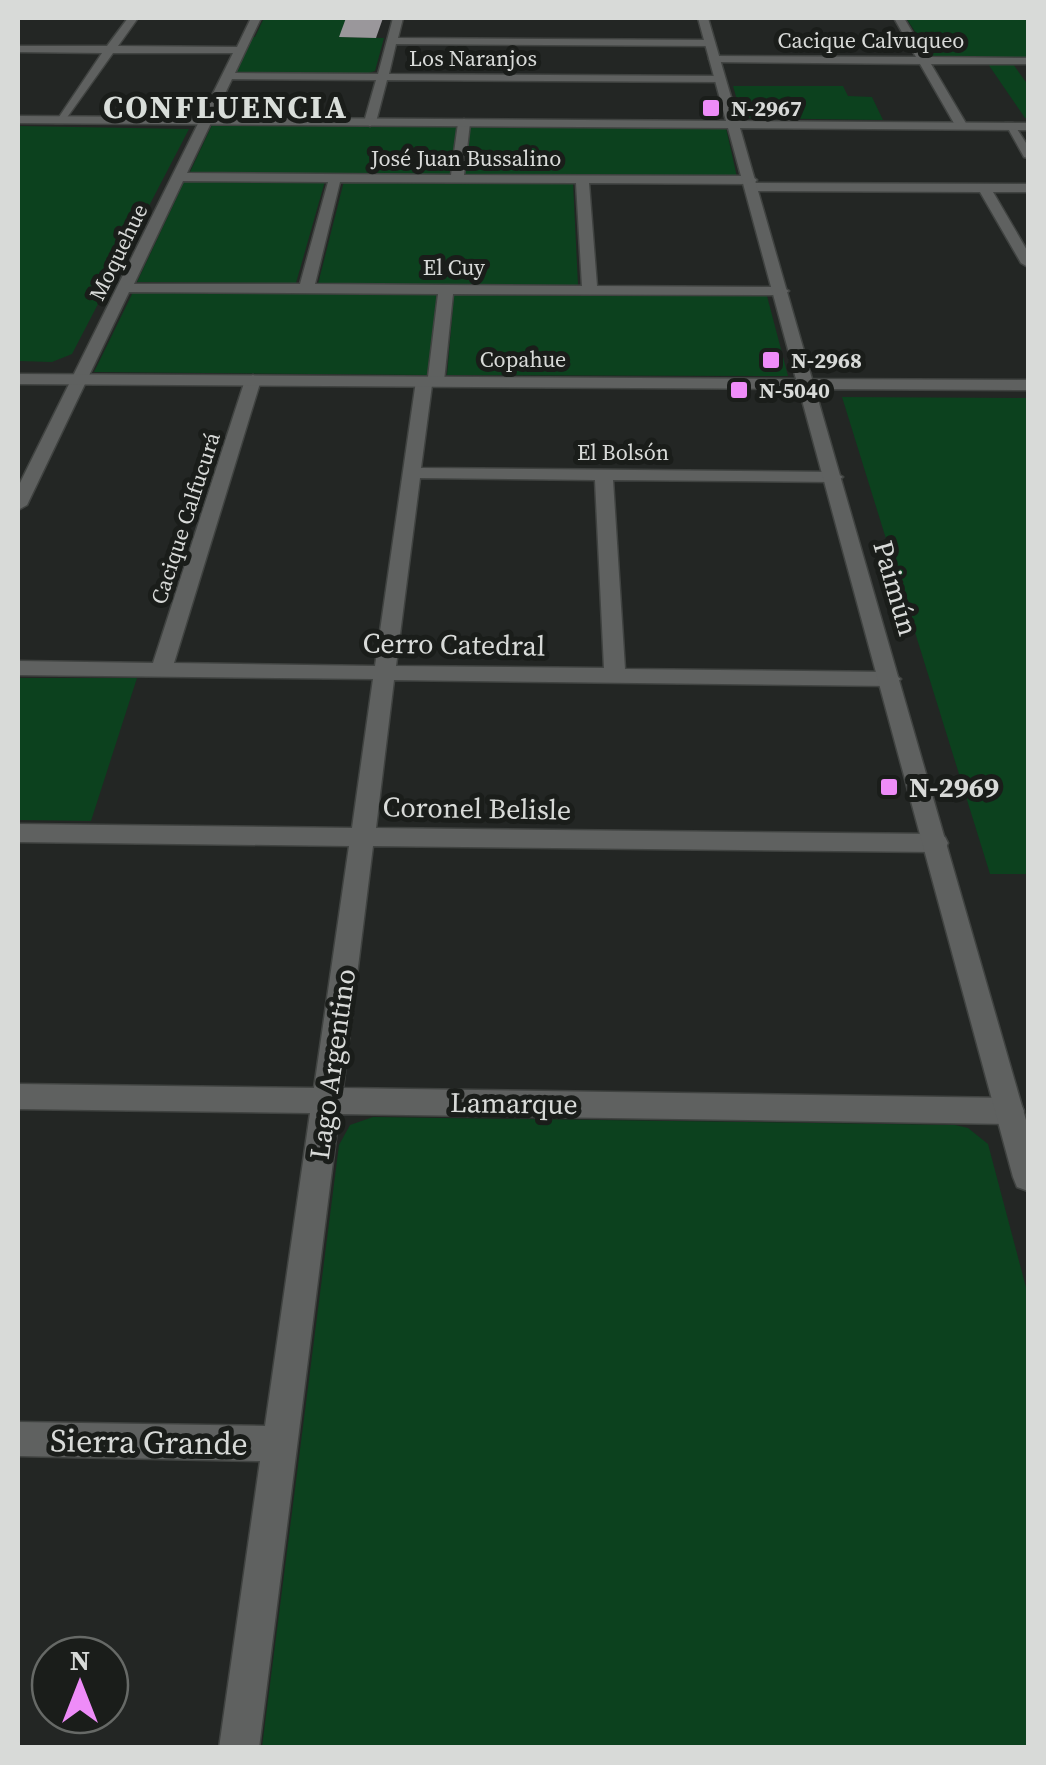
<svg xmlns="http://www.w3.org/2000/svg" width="1046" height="1765" font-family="'Source Serif 4',serif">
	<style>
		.green { fill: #0c411e }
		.building { fill: #9a979b }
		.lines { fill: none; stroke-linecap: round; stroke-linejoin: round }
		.minor-casing { stroke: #404341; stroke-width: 3 }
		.tertiary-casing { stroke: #404341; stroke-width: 3 }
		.minor { fill: #5f6160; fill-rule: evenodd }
		.tertiary { fill: #5f6160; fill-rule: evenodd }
		.poi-dot { fill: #ee8cf8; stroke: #1a1d1a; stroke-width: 4 }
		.labels { text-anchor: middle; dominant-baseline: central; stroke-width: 10; stroke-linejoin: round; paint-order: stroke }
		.far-street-label { font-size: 22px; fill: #d8dad8; stroke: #1a1d1a }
		.far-poi-label { font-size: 22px; font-weight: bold; fill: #d8dad8; stroke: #1a1d1a; text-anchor: start }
		.street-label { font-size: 28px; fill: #d8dad8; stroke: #1a1d1a }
		.poi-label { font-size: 28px; font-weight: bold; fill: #d8dad8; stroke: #1a1d1a; text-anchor: start }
		.far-district-label { font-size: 32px; font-weight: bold; letter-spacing: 2.5px; fill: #d9deda; stroke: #1a1d1a }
		.near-street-label { font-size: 32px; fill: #d8dad8; stroke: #1a1d1a }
	</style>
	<rect width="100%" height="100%" fill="#232624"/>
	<g class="green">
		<polygon points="264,18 346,18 340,37 384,38 375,71 362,75 233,72 249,37 255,37"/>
		<polygon points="906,18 1028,18 1028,58 931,56"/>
		<polygon points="988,64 1013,64 1028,85 1028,118 1025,118"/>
		<polygon points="733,86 843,86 848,96 872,97 883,120 747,118 741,114"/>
		<polygon points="212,125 457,126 451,175 189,174"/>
		<polygon points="18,126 189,129 72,354 52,362 18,361"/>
		<polygon points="470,126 726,128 737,177 464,175"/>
		<polygon points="185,180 325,181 296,283 137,282"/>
		<polygon points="344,181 573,182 578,285 318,284"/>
		<polygon points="133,292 438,294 427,375 94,372"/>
		<polygon points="454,295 767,296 788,376 447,375"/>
		<polygon points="842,397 1028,398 1028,874 990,874"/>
		<polygon points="18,678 137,678 91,821 18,820"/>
		<polygon points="373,1117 955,1125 968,1128 988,1144 1028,1295 1028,1747 262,1747 339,1145 350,1125"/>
	</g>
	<polygon class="building" points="346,18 383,18 376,38 339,37"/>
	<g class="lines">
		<defs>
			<g id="minor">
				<path d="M128 18H138L118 46 237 47 251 18H261L235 73 378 74 393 18H403L398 38 710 40 715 43 710 46 396 44 389 74 719 76 725 79 719 82 387 80 376 122 370 126 364 122 376 80 232 79 187 173 451 175 458 123 464 119 470 123 464 175 751 176 757 180 754 183 1028 184V192H993L1028 252V267L1021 263 980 192 753 191 746 187 750 184 589 183 597 286 782 287 789 291 782 295 453 294 444 381 432 385 421 468 834 472 843 477 834 482 613 480 625 669 890 672 901 679 890 686 394 680 376 828 936 834 945 837 948 843 945 849 936 852 373 846 343 1088 1010 1098 1020 1102 1024 1111 1020 1120 1010 1124 339 1114 259 1748H219L260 1461 18 1456V1422L265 1426 310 1113 18 1109V1084L314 1088 349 846 18 842V824L352 828 373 679 18 675V661L153 663 245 380 253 375 261 380 174 663 375 666 416 381 428 377 438 294 129 292 27 505 18 510V487L233 53H113L63 123H55L102 53 18 52V46H107ZM183 181 328 182 300 284H134ZM340 182 576 183 582 286 315 284ZM420 478 595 480 604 668 396 666Z"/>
				<polygon points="894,18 904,18 927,57 1028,58 1028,64 931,64 967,125 961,129 955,125 920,64 714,62 709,59 714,56 916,57"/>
				<polygon points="1005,123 1013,123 1028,146 1028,158 1024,157"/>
			</g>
			<polygon id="tertiary" points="698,18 708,18 738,121 1028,123 1028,130 740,128 812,379 1028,380 1028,390 815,389 1028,1127 1028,1191 1017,1187 1013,1177 799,389 18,384 18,374 796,379 728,128 18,123 18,116 726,121"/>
		</defs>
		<use href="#minor" class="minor-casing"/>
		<use href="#tertiary" class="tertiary-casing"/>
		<use href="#minor" class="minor"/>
		<use href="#tertiary" class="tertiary"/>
	</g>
	<g class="poi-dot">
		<rect x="701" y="98" width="20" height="20" rx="5"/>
		<rect x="761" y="350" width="20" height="20" rx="5"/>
		<rect x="729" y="380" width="20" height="20" rx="5"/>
		<rect x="879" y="777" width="20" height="20" rx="5"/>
	</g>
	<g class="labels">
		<g class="far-street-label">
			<text x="871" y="40">Cacique Calvuqueo</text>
			<text x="473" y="58">Los Naranjos</text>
			<text x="466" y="158">José Juan Bussalino</text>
			<text transform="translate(118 252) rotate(-64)">Moquehue</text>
			<text x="454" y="267">El Cuy</text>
			<text x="523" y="359">Copahue</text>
			<text x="623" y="452">El Bolsón</text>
			<text transform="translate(185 518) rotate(-72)">Cacique Calfucurá</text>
		</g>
		<g class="far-poi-label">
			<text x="731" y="108">N-2967</text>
			<text x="791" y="360">N-2968</text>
			<text x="759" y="390">N-5040</text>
		</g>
		<g class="street-label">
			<text transform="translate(896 588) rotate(74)">Paimún</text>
			<text transform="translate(454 644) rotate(1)">Cerro Catedral</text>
			<text transform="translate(477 808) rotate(1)">Coronel Belisle</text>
			<text transform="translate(332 1064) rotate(-82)">Lago Argentino</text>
			<text transform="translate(514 1103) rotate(1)">Lamarque</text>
		</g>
		<g class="poi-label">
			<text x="909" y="787">N-2969</text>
		</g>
		<g class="far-district-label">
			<text x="226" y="107">CONFLUENCIA</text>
		</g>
		<g class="near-street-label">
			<text transform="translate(149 1442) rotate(1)">Sierra Grande</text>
		</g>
	</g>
	<rect width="1046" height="1765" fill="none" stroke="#d8dad8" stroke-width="40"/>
	<g transform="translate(80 1685)"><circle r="48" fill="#1a1d1a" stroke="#666966" stroke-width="2.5"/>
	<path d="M0-8L18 38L0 25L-18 38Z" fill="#ee8cf8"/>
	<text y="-15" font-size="28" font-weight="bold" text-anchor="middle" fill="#d8dad8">N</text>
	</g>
</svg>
